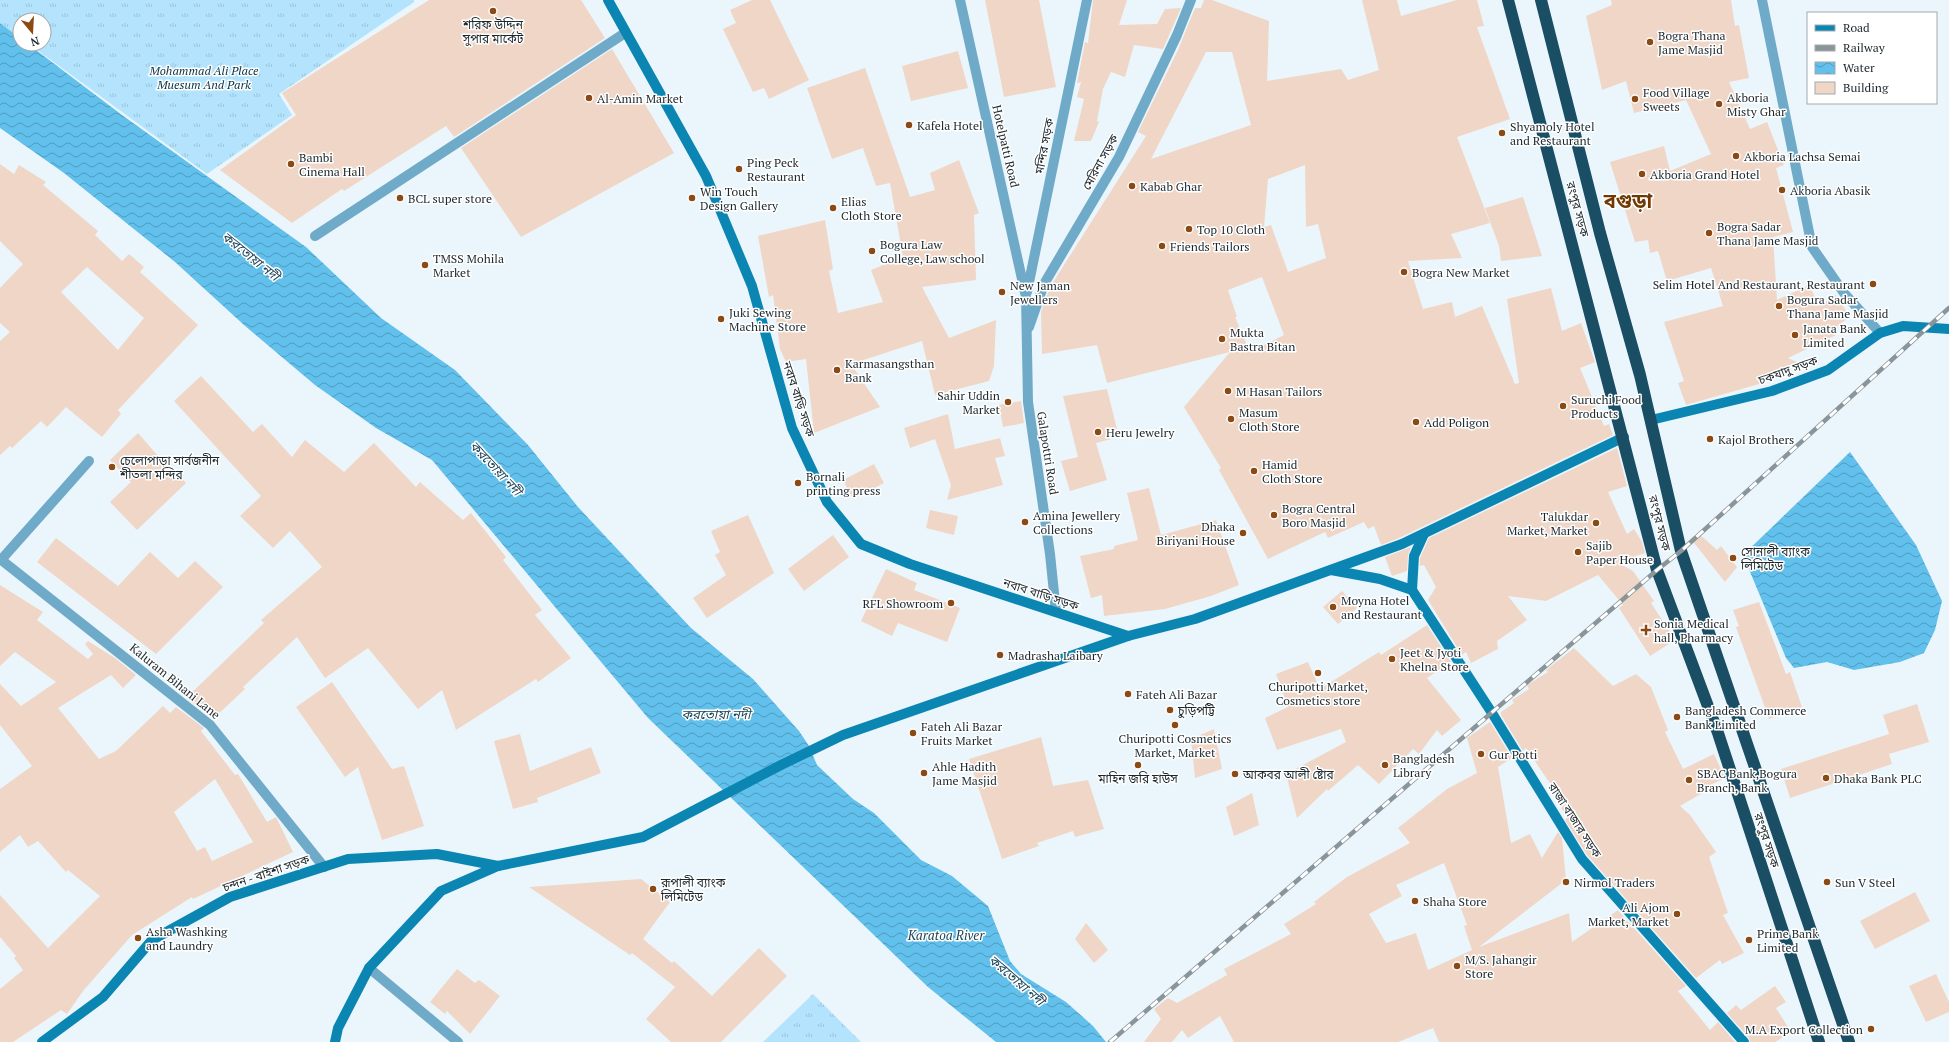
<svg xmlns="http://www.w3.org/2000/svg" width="1949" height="1042" font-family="'PT Serif','Noto Sans Bengali',serif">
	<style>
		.grass { fill: url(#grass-tufts) }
		.water { fill: url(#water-waves) }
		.building { fill: #f0d6c6; fill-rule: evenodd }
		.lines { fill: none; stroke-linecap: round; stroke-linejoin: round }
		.street { stroke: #6fabc9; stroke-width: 10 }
		.secondary { stroke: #0b86b2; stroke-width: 10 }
		.highway { stroke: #194e65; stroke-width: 12 }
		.rail-casing { stroke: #8a959a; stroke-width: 4.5 }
		.rail { stroke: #fff; stroke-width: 3; stroke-dasharray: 9; stroke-linecap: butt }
		.poi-dot { fill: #8b4a14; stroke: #fff; stroke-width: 1.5 }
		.labels { text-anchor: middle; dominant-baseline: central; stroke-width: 3; stroke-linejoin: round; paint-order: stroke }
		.poi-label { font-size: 12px; fill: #1c272c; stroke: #fff; text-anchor: start }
		.park-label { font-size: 12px; font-style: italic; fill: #073345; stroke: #fff }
		.street-label { font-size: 12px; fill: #1c272c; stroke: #fff }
		.water-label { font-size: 13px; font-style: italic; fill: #1d4558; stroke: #fff }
		.town-label { font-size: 20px; font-weight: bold; fill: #713801; stroke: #fff }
	</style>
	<defs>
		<pattern id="grass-tufts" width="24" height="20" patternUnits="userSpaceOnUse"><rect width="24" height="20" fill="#b4e4fd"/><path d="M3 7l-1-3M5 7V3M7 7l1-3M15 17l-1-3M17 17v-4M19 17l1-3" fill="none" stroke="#9ac4d9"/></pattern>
		<pattern id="water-waves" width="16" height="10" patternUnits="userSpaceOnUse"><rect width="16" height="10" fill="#62c0ec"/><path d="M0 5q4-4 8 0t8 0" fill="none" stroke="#509cbf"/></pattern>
	</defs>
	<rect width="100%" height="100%" fill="#ebf6fc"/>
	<g class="grass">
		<polygon points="0,0 414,0 414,2 279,94 292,115 207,174 29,44 44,44 44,20 20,20 20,38 0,23"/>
		<polygon points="813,994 861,1042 763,1042"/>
	</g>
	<g class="water">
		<polygon points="0,23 20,38 20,44 28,44 122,115 306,247 381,318 455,370 528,445 578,507 691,628 753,679 799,731 809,746 817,765 853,799 874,813 921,860 952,876 988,906 1010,961 1021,974 1066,1002 1093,1026 1106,1042 996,1042 928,987 648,718 432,460 376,428 315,385 244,325 175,262 64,173 0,128"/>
		<polygon points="1850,452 1916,545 1942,601 1935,630 1924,653 1900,662 1854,670 1827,662 1794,668 1786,658 1743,555"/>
	</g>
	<g class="building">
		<polygon points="429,0 581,0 605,38 454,137 446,126 344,191 342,189 292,223 220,170 296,115 282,93"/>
		<polygon points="752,0 770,0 809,80 769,99 764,88 753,92 723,29 736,23 730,10"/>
		<polygon points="985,0 1039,0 1056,87 1004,97"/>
		<polygon points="1093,0 1127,0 1119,25 1157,24 1165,9 1181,8 1163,49 1134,45 1125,77 1111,72 1103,89 1097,121 1099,122 1091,141 1074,141 1084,99 1077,97 1081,82 1077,83 1085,42 1088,43"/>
		<path d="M1204 0H1212L1269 21 1267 81 1341 69 1348 80 1379 70 1362 0H1397L1401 16 1457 0H1477L1484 26 1477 27 1510 119 1457 137 1490 223 1451 234 1462 258 1408 261 1423 309 1452 302 1455 317 1482 306 1515 384 1519 383 1507 299 1551 288 1562 331 1581 323 1595 362 1580 368 1604 426 1609 424 1613 435 1399 538 1381 545 1374 526 1368 529 1364 522 1328 538 1325 532 1268 559 1219 470 1221 468 1184 407 1230 352 1107 383 1097 345 1042 354 1041 312 1050 287 1146 136 1138 132 1178 50 1195 8H1201ZM1206 52H1232L1251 125 1151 159ZM1305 165 1306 227 1318 224 1326 258 1288 272 1271 225 1264 227 1268 179ZM1262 277 1284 335 1250 352 1235 317H1237L1228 290Z"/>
		<polygon points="1611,0 1731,0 1735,26 1739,25 1749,78 1729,82 1750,129 1767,122 1784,165 1776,168 1793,232 1773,237 1777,300 1809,285 1819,306 1836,295 1850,317 1833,329 1836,335 1788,358 1799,363 1764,376 1766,382 1686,405 1678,383 1684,381 1664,322 1723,306 1711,268 1667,281 1658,251 1650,253 1648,240 1635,242 1610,162 1664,146 1670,171 1711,154 1686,100 1634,113 1626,81 1602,90 1586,16 1612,5"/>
		<polygon points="612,49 674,153 521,237 461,148"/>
		<polygon points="958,51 968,88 911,101 902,66"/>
		<polygon points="865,68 910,197 935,190 930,173 959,160 979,213 974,215 976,280 922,287 949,338 996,320 994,366 989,381 935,395 922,341 851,364 880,407 814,433 806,359 786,362 780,349 773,295 769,297 758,236 825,220 833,269 829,271 838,313 883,302 871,270 903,257 890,183 876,186 863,148 832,159 807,88"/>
		<path d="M0 164 14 174 19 165 46 182 43 185 98 231 95 235 122 261 129 254 144 267 140 272 198 325 118 410 121 414 102 437 66 407 47 427 41 421 12 448 10 446 0 455V341L10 332 0 323V288L23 264 0 241ZM87 267 144 318 118 350 61 292Z"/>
		<polygon points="1523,197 1542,256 1501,261 1499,246 1485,208"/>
		<polygon points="201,376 253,432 262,424 292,457 305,440 344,472 374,443 416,487 420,482 463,520 471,513 506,557 503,560 542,610 535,615 571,658 538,682 536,679 456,730 442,690 418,709 368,648 325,678 297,637 243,687 245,689 213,719 186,698 264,623 261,620 322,567 290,531 273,548 240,516 261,496 174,401"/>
		<polygon points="1107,389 1119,437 1096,443 1107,480 1070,491 1061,461 1078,457 1063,396"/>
		<polygon points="1021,401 1024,423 1003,427 999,405"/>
		<polygon points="948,414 955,449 1000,438 1005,456 995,458 1003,485 947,500 951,485 935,439 910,448 904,428"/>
		<polygon points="138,433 158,456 160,455 186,483 137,530 110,502 131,482 110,460"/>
		<polygon points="1617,448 1627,486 1608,492 1627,534 1634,529 1642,542 1645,553 1617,562 1633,571 1654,601 1651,603 1675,640 1650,656 1619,608 1623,605 1598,575 1546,601 1508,596 1527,620 1497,641 1498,649 1471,663 1466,652 1462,655 1428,600 1436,587 1424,565 1420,566 1420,558 1429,538"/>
		<polygon points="874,464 884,483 853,499 843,480"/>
		<polygon points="1149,488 1161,535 1216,520 1239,585 1211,596 1165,609 1104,616 1102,595 1091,598 1080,556 1114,549 1114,546 1138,540 1127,493"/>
		<polygon points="930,510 958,516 954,535 926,528"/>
		<polygon points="748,515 774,573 707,618 693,598 726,575 715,555 720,552 711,531"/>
		<polygon points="1698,533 1717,550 1721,546 1737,567 1725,582 1691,539"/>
		<polygon points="833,535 849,557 804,591 788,569"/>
		<polygon points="56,538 118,586 150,552 178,578 195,561 223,587 156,654 37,562"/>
		<polygon points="1411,547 1408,555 1407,571 1392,576 1385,557"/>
		<polygon points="886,569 917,583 914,590 960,608 947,642 898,623 892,636 861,621"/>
		<path d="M0 585 43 612 37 620 88 659 93 654 85 644 88 641 115 658 136 675 123 688 111 675 58 708 99 759 116 751 163 706 170 713 176 707 204 728 201 731 235 775 238 774 267 822 276 817 293 852 193 899 192 897 132 935 83 991 67 1014 61 1010 13 1042H0V989L23 970 14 958 16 956 0 937V895L48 948 100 896 68 870 66 872 38 841 28 847 20 835 0 852V789L32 766 0 725V684L21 706 56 682 15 652 0 666ZM215 779 253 842 212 861 205 847 197 851 174 812Z"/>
		<polygon points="1342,591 1357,608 1338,624 1323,607"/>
		<polygon points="1759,602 1786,674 1790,672 1802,707 1769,719 1736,627 1739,626 1733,610"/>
		<polygon points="1427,625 1451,662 1427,678 1461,720 1442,736 1437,730 1419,754 1413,749 1379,784 1358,765 1328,791 1327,789 1297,818 1286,774 1346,742 1341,729 1277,750 1265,718 1288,707 1276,674 1308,662 1320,689 1379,652 1381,655"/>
		<polygon points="1574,648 1613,686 1636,674 1651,687 1668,730 1665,732 1683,769 1714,754 1724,776 1725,778 1704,788 1706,791 1680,806 1690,815 1716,852 1709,857 1728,913 1723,915 1744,953 1722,964 1720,960 1696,978 1587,855 1565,820 1568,816 1561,808 1567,803 1547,779 1526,748 1523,751 1501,715 1501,712 1514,703 1512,700 1529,689 1527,685 1548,672 1546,670"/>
		<polygon points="332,682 392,769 404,766 424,826 382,840 358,767 345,777 296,707"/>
		<polygon points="1917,704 1929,742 1889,754 1892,764 1790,798 1781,769 1889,734 1883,715"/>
		<path d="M1490 722 1512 758 1498 767 1511 843 1530 834 1542 858 1558 832 1562 838 1566 880 1479 947 1569 913 1572 942 1618 910 1615 907 1686 986 1678 991 1710 1030 1718 1022 1735 1042H1439L1433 1028 1398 1042H1234L1220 1016 1188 1038 1182 1030 1172 1042H1144L1161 1019 1154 1009 1168 998 1177 1003 1227 975 1224 969 1291 934 1284 924 1316 904 1314 902 1347 877 1410 843 1398 828 1447 789 1477 773 1467 738ZM1444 863 1467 925 1464 926 1472 950 1428 970 1416 933 1386 943 1369 914 1402 896 1396 885Z"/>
		<polygon points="1214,729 1222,769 1195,778 1191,739"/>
		<polygon points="520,734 530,771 591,747 601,773 537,798 538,802 513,809 494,741"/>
		<polygon points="1041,737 1053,786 1088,780 1104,829 1075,837 1073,831 1037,843 1039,846 1002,859 969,759"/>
		<polygon points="1252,793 1259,825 1234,836 1226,807"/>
		<polygon points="641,879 670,902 643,939 672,963 674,961 712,996 759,948 787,976 721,1042 671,1042 646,1019 675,987 632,953 630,955 529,887"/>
		<polygon points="1915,892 1930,921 1875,949 1860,921"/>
		<polygon points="1086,923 1108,950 1094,963 1075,939"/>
		<polygon points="457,969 475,983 479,980 500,996 470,1034 447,1011 445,1014 430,1002"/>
		<polygon points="1936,974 1949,1002 1949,1012 1926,1022 1909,986"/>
		<polygon points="1775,986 1786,1002 1776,1008 1791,1032 1775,1042 1750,1042 1749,1038 1727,1013 1736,1005 1741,1010"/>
	</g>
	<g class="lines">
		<g class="street">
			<polyline points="960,0 1026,297 1028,402 1050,554 1056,612"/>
			<polyline points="1762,0 1812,247 1844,293 1880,333"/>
			<polyline points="315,236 625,33"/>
			<polyline points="1027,292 1087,0"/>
			<polyline points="1029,327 1044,284 1119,157 1177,35 1191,0"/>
			<polyline points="0,559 210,725 324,867"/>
			<polyline points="1,560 89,461"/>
			<polyline points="369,968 458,1042"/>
		</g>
		<g class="secondary">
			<polyline points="608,0 706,176 752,286 792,428 827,502 861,544 910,564 1128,636"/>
			<polyline points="1651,420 1772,391 1828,370 1880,333 1903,326 1949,329"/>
			<polyline points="1331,570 1380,579 1412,590"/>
			<polyline points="1412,590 1492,713 1582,859 1744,1042"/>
			<polyline points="1412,590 1414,556 1424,534"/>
			<polyline points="42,1042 103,997 152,940 230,897 348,859 437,854 498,866"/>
			<polyline points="335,1042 338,1028 369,968 441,891 498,866 643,837 781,765 843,735 1128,636 1195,619 1402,544 1624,437"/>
		</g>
		<g class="highway">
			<polyline points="1508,0 1657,570 1718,733 1819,1042"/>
			<polyline points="1541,0 1600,233 1640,375 1681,551 1849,1042"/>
		</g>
		<defs>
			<polyline id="rail" points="1110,1042 1657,570 1681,551 1949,308"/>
		</defs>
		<use href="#rail" class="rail-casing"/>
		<use href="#rail" class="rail"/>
	</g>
	<g class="poi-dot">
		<circle cx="493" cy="11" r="4"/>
		<circle cx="1650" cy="42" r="4"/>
		<circle cx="589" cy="98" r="4"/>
		<circle cx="1635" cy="99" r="4"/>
		<circle cx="1719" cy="104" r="4"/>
		<circle cx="909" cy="125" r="4"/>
		<circle cx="1502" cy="133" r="4"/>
		<circle cx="1736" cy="156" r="4"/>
		<circle cx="291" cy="164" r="4"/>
		<circle cx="739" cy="169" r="4"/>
		<circle cx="1642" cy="174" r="4"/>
		<circle cx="1132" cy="186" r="4"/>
		<circle cx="1782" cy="190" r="4"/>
		<circle cx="400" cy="198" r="4"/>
		<circle cx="692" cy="198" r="4"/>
		<circle cx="833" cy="208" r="4"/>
		<circle cx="1189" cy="229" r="4"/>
		<circle cx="1709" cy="233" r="4"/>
		<circle cx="1162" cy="246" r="4"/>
		<circle cx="872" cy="251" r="4"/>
		<circle cx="425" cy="265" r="4"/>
		<circle cx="1404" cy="272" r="4"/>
		<circle cx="1873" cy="284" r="4"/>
		<circle cx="1002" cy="292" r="4"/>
		<circle cx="1779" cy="306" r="4"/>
		<circle cx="721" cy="319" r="4"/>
		<circle cx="1795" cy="335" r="4"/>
		<circle cx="1222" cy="339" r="4"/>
		<circle cx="837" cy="370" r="4"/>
		<circle cx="1228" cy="391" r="4"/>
		<circle cx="1008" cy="402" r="4"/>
		<circle cx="1563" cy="406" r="4"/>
		<circle cx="1231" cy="419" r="4"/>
		<circle cx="1416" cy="422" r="4"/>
		<circle cx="1098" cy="432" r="4"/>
		<circle cx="1710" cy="439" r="4"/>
		<circle cx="112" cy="467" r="4"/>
		<circle cx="1254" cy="471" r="4"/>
		<circle cx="798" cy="483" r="4"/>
		<circle cx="1274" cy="515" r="4"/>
		<circle cx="1025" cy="522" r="4"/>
		<circle cx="1596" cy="523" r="4"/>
		<circle cx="1243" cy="533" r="4"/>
		<circle cx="1578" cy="552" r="4"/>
		<circle cx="1733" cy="558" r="4"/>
		<circle cx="951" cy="603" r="4"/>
		<circle cx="1333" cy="607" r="4"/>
		<path d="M1644 624h4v4h4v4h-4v4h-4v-4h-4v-4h4z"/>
		<circle cx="1000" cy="655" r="4"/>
		<circle cx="1392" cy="659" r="4"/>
		<circle cx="1318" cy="673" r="4"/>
		<circle cx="1128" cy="694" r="4"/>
		<circle cx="1170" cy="710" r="4"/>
		<circle cx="1677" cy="717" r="4"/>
		<circle cx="1175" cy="725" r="4"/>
		<circle cx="913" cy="733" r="4"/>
		<circle cx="1481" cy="754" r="4"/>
		<circle cx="1138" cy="765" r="4"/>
		<circle cx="1385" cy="765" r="4"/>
		<circle cx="924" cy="773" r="4"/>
		<circle cx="1235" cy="774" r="4"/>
		<circle cx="1826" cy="778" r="4"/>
		<circle cx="1689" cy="780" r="4"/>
		<circle cx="1566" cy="882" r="4"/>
		<circle cx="1827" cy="882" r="4"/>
		<circle cx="653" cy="889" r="4"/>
		<circle cx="1415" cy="901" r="4"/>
		<circle cx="1677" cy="914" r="4"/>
		<circle cx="138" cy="938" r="4"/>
		<circle cx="1749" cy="940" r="4"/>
		<circle cx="1457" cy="966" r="4"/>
		<circle cx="1871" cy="1029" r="4"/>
	</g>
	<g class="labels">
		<g class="poi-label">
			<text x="493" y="24" text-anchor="middle">শরিফ উদ্দিন<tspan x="493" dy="14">সুপার মার্কেট</tspan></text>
			<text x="1658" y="35">Bogra Thana<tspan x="1658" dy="14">Jame Masjid</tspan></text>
			<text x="1643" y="92">Food Village<tspan x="1643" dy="14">Sweets</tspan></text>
			<text x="1727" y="97">Akboria<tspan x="1727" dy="14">Misty Ghar</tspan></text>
			<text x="597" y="98">Al-Amin Market</text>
			<text x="917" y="125">Kafela Hotel</text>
			<text x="1510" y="126">Shyamoly Hotel<tspan x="1510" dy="14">and Restaurant</tspan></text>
			<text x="1744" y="156">Akboria Lachsa Semai</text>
			<text x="299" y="157">Bambi<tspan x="299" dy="14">Cinema Hall</tspan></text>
			<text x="747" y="162">Ping Peck<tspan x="747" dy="14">Restaurant</tspan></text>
			<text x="1650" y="174">Akboria Grand Hotel</text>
			<text x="1140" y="186">Kabab Ghar</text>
			<text x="1790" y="190">Akboria Abasik</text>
			<text x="700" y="191">Win Touch<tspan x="700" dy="14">Design Gallery</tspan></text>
			<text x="408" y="198">BCL super store</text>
			<text x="841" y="201">Elias<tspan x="841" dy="14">Cloth Store</tspan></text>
			<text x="1717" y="226">Bogra Sadar<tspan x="1717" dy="14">Thana Jame Masjid</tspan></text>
			<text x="1197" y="229">Top 10 Cloth</text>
			<text x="880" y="244">Bogura Law<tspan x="880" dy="14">College, Law school</tspan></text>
			<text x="1170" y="246">Friends Tailors</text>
			<text x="433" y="258">TMSS Mohila<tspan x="433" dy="14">Market</tspan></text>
			<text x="1412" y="272">Bogra New Market</text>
			<text x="1865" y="284" text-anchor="end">Selim Hotel And Restaurant, Restaurant</text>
			<text x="1010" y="285">New Jaman<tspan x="1010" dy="14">Jewellers</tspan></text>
			<text x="1787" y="299">Bogura Sadar<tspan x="1787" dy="14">Thana Jame Masjid</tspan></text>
			<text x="729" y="312">Juki Sewing<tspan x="729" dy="14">Machine Store</tspan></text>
			<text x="1803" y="328">Janata Bank<tspan x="1803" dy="14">Limited</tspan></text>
			<text x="1230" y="332">Mukta<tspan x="1230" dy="14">Bastra Bitan</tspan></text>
			<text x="845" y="363">Karmasangsthan<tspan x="845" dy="14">Bank</tspan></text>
			<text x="1236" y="391">M Hasan Tailors</text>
			<text x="1000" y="395" text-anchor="end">Sahir Uddin<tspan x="1000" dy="14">Market</tspan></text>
			<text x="1571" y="399">Suruchi Food<tspan x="1571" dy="14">Products</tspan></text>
			<text x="1239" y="412">Masum<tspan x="1239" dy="14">Cloth Store</tspan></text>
			<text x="1424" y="422">Add Poligon</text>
			<text x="1106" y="432">Heru Jewelry</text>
			<text x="1718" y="439">Kajol Brothers</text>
			<text x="120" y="460">চেলোপাড়া সার্বজনীন<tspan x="120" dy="14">শীতলা মন্দির</tspan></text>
			<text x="1262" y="464">Hamid<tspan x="1262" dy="14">Cloth Store</tspan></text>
			<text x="806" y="476">Bornali<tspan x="806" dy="14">printing press</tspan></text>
			<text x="1282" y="508">Bogra Central<tspan x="1282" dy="14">Boro Masjid</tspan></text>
			<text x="1033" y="515">Amina Jewellery<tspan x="1033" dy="14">Collections</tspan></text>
			<text x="1588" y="516" text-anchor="end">Talukdar<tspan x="1588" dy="14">Market, Market</tspan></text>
			<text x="1235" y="526" text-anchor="end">Dhaka<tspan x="1235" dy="14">Biriyani House</tspan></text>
			<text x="1586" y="545">Sajib<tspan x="1586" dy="14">Paper House</tspan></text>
			<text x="1741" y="551">সোনালী ব্যাংক<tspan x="1741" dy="14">লিমিটেড</tspan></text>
			<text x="1341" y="600">Moyna Hotel<tspan x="1341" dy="14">and Restaurant</tspan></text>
			<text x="943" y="603" text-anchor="end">RFL Showroom</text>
			<text x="1654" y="623">Sonia Medical<tspan x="1654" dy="14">hall, Pharmacy</tspan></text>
			<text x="1400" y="652">Jeet &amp; Jyoti<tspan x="1400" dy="14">Khelna Store</tspan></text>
			<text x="1008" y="655">Madrasha Laibary</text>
			<text x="1318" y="686" text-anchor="middle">Churipotti Market,<tspan x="1318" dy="14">Cosmetics store</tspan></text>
			<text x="1136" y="694">Fateh Ali Bazar</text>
			<text x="1178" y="710">চুড়িপট্টি</text>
			<text x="1685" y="710">Bangladesh Commerce<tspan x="1685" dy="14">Bank Limited</tspan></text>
			<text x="921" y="726">Fateh Ali Bazar<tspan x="921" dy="14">Fruits Market</tspan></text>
			<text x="1175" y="738" text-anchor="middle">Churipotti Cosmetics<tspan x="1175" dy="14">Market, Market</tspan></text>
			<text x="1489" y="754">Gur Potti</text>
			<text x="1393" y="758">Bangladesh<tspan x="1393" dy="14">Library</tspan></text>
			<text x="932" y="766">Ahle Hadith<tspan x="932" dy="14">Jame Masjid</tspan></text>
			<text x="1697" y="773">SBAC Bank,Bogura<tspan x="1697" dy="14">Branch, Bank</tspan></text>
			<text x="1243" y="774">আকবর আলী ষ্টোর</text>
			<text x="1138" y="778" text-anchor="middle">মাহিন জরি হাউস</text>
			<text x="1834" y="778">Dhaka Bank PLC</text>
			<text x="661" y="882">রূপালী ব্যাংক<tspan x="661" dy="14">লিমিটেড</tspan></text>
			<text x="1574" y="882">Nirmol Traders</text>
			<text x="1835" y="882">Sun V Steel</text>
			<text x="1423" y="901">Shaha Store</text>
			<text x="1669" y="907" text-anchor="end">Ali Ajom<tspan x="1669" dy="14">Market, Market</tspan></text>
			<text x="146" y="931">Asha Washking<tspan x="146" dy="14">and Laundry</tspan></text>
			<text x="1757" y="933">Prime Bank<tspan x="1757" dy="14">Limited</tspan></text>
			<text x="1465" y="959">M/S. Jahangir<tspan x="1465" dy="14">Store</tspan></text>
			<text x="1863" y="1029" text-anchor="end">M.A Export Collection</text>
		</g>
		<g class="park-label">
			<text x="204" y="70">Mohammad Ali Place<tspan x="204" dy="14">Muesum And Park</tspan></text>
		</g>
		<g class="street-label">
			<text transform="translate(1006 146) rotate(77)">Hotelpatti Road</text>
			<text transform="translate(1044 146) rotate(-79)">মন্দির সড়ক</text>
			<text transform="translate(1100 162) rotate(-61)">মেরিনা সড়ক</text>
			<text transform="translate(1578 209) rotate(75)">রংপুর সড়ক</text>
			<text transform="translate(1788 370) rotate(-20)">চকযাদু সড়ক</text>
			<text transform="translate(799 399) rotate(72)">নবাব বাড়ি সড়ক</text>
			<text transform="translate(1048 453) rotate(81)">Galapottri Road</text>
			<text transform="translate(1660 523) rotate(76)">রংপুর সড়ক</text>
			<text transform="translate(1041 594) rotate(18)">নবাব বাড়ি সড়ক</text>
			<text transform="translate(175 681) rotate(39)">Kaluram Bihani Lane</text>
			<text transform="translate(1575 820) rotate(57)">রাজা বাজার সড়ক</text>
			<text transform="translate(1767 840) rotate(72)">রংপুর সড়ক</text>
			<text transform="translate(266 873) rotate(-19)">চন্দন - বাইশা সড়ক</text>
		</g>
		<g class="water-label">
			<text transform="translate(251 256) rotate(39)">করতোয়া নদী</text>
			<text transform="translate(496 468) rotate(47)">করতোয়া নদী</text>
			<text x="716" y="714">করতোয়া নদী</text>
			<text x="946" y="935">Karatoa River</text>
			<text transform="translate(1017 980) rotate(41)">করতোয়া নদী</text>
		</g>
		<g class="town-label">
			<text x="1628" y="200">বগুড়া</text>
		</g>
	</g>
	<rect x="1807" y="12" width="130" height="92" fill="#ffffff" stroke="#a4a9ab"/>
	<rect x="1815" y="25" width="20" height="6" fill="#0b86b2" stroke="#a4a9ab"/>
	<text x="1843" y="32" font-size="12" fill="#1c272c">Road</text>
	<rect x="1815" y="45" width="20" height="6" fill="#8a959a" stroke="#a4a9ab"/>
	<text x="1843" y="52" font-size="12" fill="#1c272c">Railway</text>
	<rect x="1815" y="62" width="20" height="12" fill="url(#water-waves)" stroke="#a4a9ab"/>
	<text x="1843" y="72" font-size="12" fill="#1c272c">Water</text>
	<rect x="1815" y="82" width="20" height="12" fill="#f0d6c6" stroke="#a4a9ab"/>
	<text x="1843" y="92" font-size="12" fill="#1c272c">Building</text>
	<g transform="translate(32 32) rotate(162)"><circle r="19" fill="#ffffff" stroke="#a4a9ab"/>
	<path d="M0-3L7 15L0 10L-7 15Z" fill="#8b4a14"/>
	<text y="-6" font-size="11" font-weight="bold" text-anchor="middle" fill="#1c272c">N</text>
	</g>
</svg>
